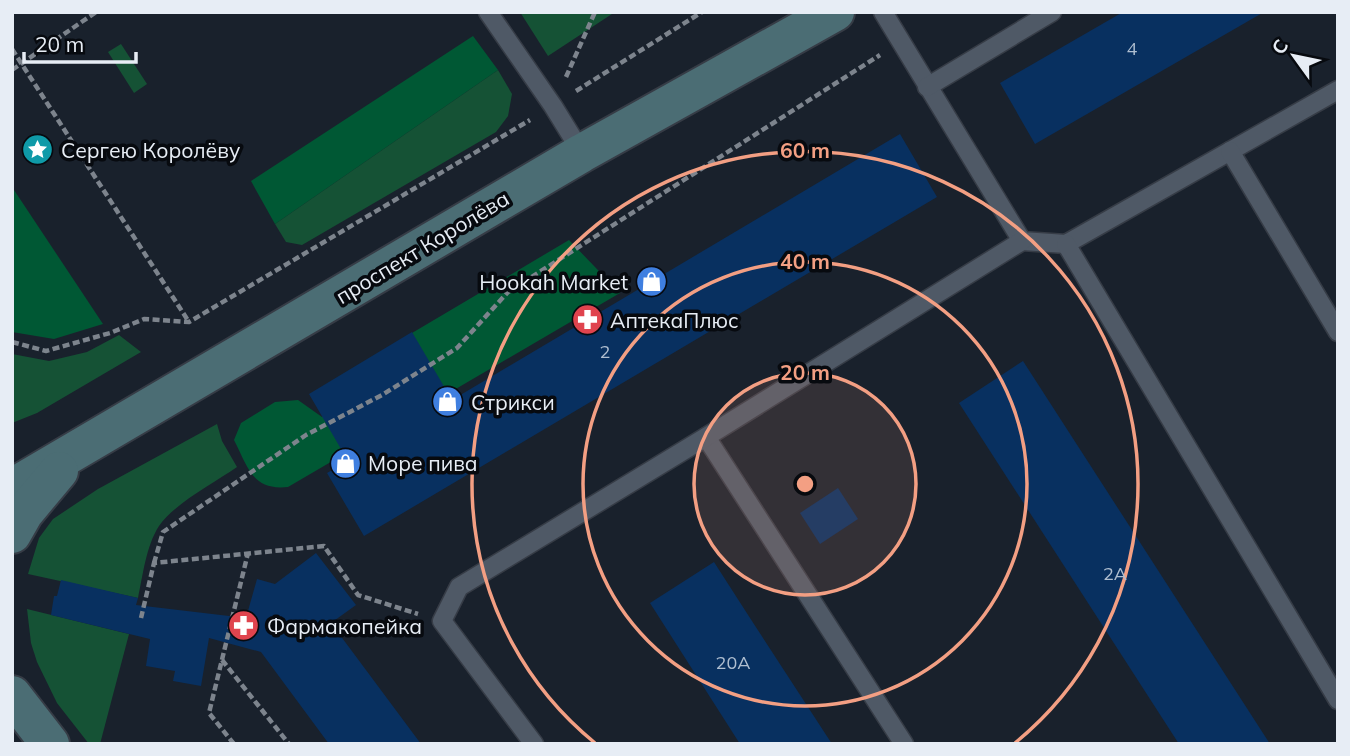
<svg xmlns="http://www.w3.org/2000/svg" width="1350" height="756" font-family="Mulish,sans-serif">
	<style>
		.green { fill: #155235 }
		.forest { fill: #005834 }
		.building { fill: #083060 }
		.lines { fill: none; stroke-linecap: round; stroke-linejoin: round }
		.lane-casing { stroke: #363c46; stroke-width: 21 }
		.secondary-casing { stroke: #363c46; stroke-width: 42 }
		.path { stroke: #7d848d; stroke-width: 4.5; stroke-dasharray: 7 3.5; stroke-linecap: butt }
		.lane { stroke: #4f5966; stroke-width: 18 }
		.secondary { stroke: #4b6d74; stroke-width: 38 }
		.ring { fill: none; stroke: #f39f83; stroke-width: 3.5 }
		.labels { text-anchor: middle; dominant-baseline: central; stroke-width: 7; stroke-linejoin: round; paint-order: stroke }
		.number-label { font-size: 18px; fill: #afbed0 }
		.poi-label { font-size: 21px; fill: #e7edf5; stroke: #070a0f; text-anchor: start }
		.street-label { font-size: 21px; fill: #e7edf5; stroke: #070a0f }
		.centre { fill: #f39f83; stroke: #070a0f; stroke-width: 3.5 }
		.ring-label { font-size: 21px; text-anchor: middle; font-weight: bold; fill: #f39f83; stroke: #070a0f; stroke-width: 7; stroke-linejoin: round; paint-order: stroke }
	</style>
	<rect width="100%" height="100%" fill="#19212c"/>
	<g class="green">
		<polygon points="520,12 615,12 548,56"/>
		<polygon points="121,44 147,84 134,93 108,52"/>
		<polygon points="498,70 512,94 508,116 496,132 302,245 286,242 275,224"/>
		<polygon points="119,335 141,352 37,413 12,423 12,354 49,361 87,352"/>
		<path d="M217 424 222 441 237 467C214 483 175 503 159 526 146 546 143 575 138 598L28 574 39 538 53 519 98 489Z"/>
		<polygon points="27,609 129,634 100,744 89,744 57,703 37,662 31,643"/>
	</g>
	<g class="forest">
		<polygon points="473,36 498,70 275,224 251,181"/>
		<polygon points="12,187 103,324 54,339 12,332"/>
		<path d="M569 240 620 293 288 487C252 491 248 467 234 440L241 423 275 402 298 400 322 417 412 333Z"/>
	</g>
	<g class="building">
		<polygon points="1123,12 1264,12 1035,144 1000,83"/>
		<polygon points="900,134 937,197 364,536 327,473 348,461 309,394 412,332 452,400"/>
		<polygon points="1023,361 1270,744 1179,744 959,403"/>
		<polygon points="838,488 858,519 820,544 800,513"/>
		<polygon points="316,553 356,605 331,623 421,744 329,744 261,652 209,638 201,686 173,681 175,671 146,666 150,639 51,615 54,596 57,596 61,580 138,598 136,605 246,618 257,579 275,584"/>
		<polygon points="714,562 750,618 832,744 740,744 650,603"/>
	</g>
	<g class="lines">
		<defs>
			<g id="lane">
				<polyline points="488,12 553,106 582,153"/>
				<polyline points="883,12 1022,241 1066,244 1338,90"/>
				<polyline points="927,87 1052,12"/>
				<polyline points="1230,151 1338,332"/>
				<polyline points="1066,244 1338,700"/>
				<polyline points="706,437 904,744"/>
				<polyline points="534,744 442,621 459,587 706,437 1022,241"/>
			</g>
			<g id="secondary">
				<polyline points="12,488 582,153 835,12"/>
				<polyline points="12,534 24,513 59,471"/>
				<polyline points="12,695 50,744"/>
			</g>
		</defs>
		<use href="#lane" class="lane-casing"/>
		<use href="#secondary" class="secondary-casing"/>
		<g class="path">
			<polyline points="12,49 189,322"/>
			<polyline points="12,70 96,12"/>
			<polyline points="566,77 595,12"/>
			<polyline points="576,91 702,12"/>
			<polyline points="12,342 46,351 110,333 144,319 189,322 530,120"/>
			<polyline points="154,563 163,532 306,435 382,395 457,348 508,292 880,55"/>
			<polyline points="141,618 154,563 324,546 358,595 418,614"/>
			<polyline points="222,660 289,744"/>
			<polyline points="234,744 209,713 248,553"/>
		</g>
		<use href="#lane" class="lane"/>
		<use href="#secondary" class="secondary"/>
	</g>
	<circle cx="805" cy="484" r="111" fill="#f39f83" fill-opacity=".12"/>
	<g class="ring">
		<circle cx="805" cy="484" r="111"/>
		<circle cx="805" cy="484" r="222"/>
		<path d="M595 743A333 333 0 1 1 1015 743"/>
	</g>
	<defs>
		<symbol id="sight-disc" viewBox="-11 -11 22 22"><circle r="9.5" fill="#0f9aa8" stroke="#070a0f"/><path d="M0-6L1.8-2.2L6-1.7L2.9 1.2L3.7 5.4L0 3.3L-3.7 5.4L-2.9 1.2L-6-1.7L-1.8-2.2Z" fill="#fff"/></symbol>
		<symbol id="shop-disc" viewBox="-11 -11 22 22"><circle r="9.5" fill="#3f7fe0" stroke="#070a0f"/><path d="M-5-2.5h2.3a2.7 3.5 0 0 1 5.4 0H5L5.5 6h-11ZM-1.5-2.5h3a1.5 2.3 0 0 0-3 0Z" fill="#fff"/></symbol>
		<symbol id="pharmacy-disc" viewBox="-11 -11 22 22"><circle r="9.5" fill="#e0444e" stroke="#070a0f"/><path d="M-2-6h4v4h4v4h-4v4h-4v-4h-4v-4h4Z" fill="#fff"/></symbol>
	</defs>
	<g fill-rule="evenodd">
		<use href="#sight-disc" x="20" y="132" width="35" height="35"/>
		<use href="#shop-disc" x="634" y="264" width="35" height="35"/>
		<use href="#pharmacy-disc" x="570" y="302" width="35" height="35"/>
		<use href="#shop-disc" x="430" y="384" width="35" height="35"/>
		<use href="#shop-disc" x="328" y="446" width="35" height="35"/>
		<use href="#pharmacy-disc" x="226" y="608" width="35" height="35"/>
	</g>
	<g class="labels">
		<g class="number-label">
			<text x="1132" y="48">4</text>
			<text x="605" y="351">2</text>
			<text x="1115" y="573">2А</text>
			<text x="733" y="662">20А</text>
		</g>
		<g class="poi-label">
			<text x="61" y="150">Сергею Королёву</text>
			<text x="628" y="282" text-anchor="end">Hookah Market</text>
			<text x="610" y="320">АптекаПлюс</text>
			<text x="471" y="402">Стрикси</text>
			<text x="368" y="463">Море пива</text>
			<text x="267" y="626">Фармакопейка</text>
		</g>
		<g class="street-label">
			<text transform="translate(422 247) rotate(-31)">проспект Королёва</text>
		</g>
	</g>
	<circle cx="805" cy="484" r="10" class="centre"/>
	<g class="ring-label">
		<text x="805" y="158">60 m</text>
		<text x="805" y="269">40 m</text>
		<text x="805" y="380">20 m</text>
	</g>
	<rect width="1350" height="756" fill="none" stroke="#e7edf5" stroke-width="28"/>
	<g transform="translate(1294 56) rotate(303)" stroke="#070a0f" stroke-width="5" paint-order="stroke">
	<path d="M0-5L12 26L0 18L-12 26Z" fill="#e7edf5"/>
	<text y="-10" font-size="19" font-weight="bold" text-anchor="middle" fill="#e7edf5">С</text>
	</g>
	<path d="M24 52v10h112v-10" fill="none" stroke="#e7edf5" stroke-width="3.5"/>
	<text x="35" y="52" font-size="21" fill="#e7edf5" stroke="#070a0f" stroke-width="5" paint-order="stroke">20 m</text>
</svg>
